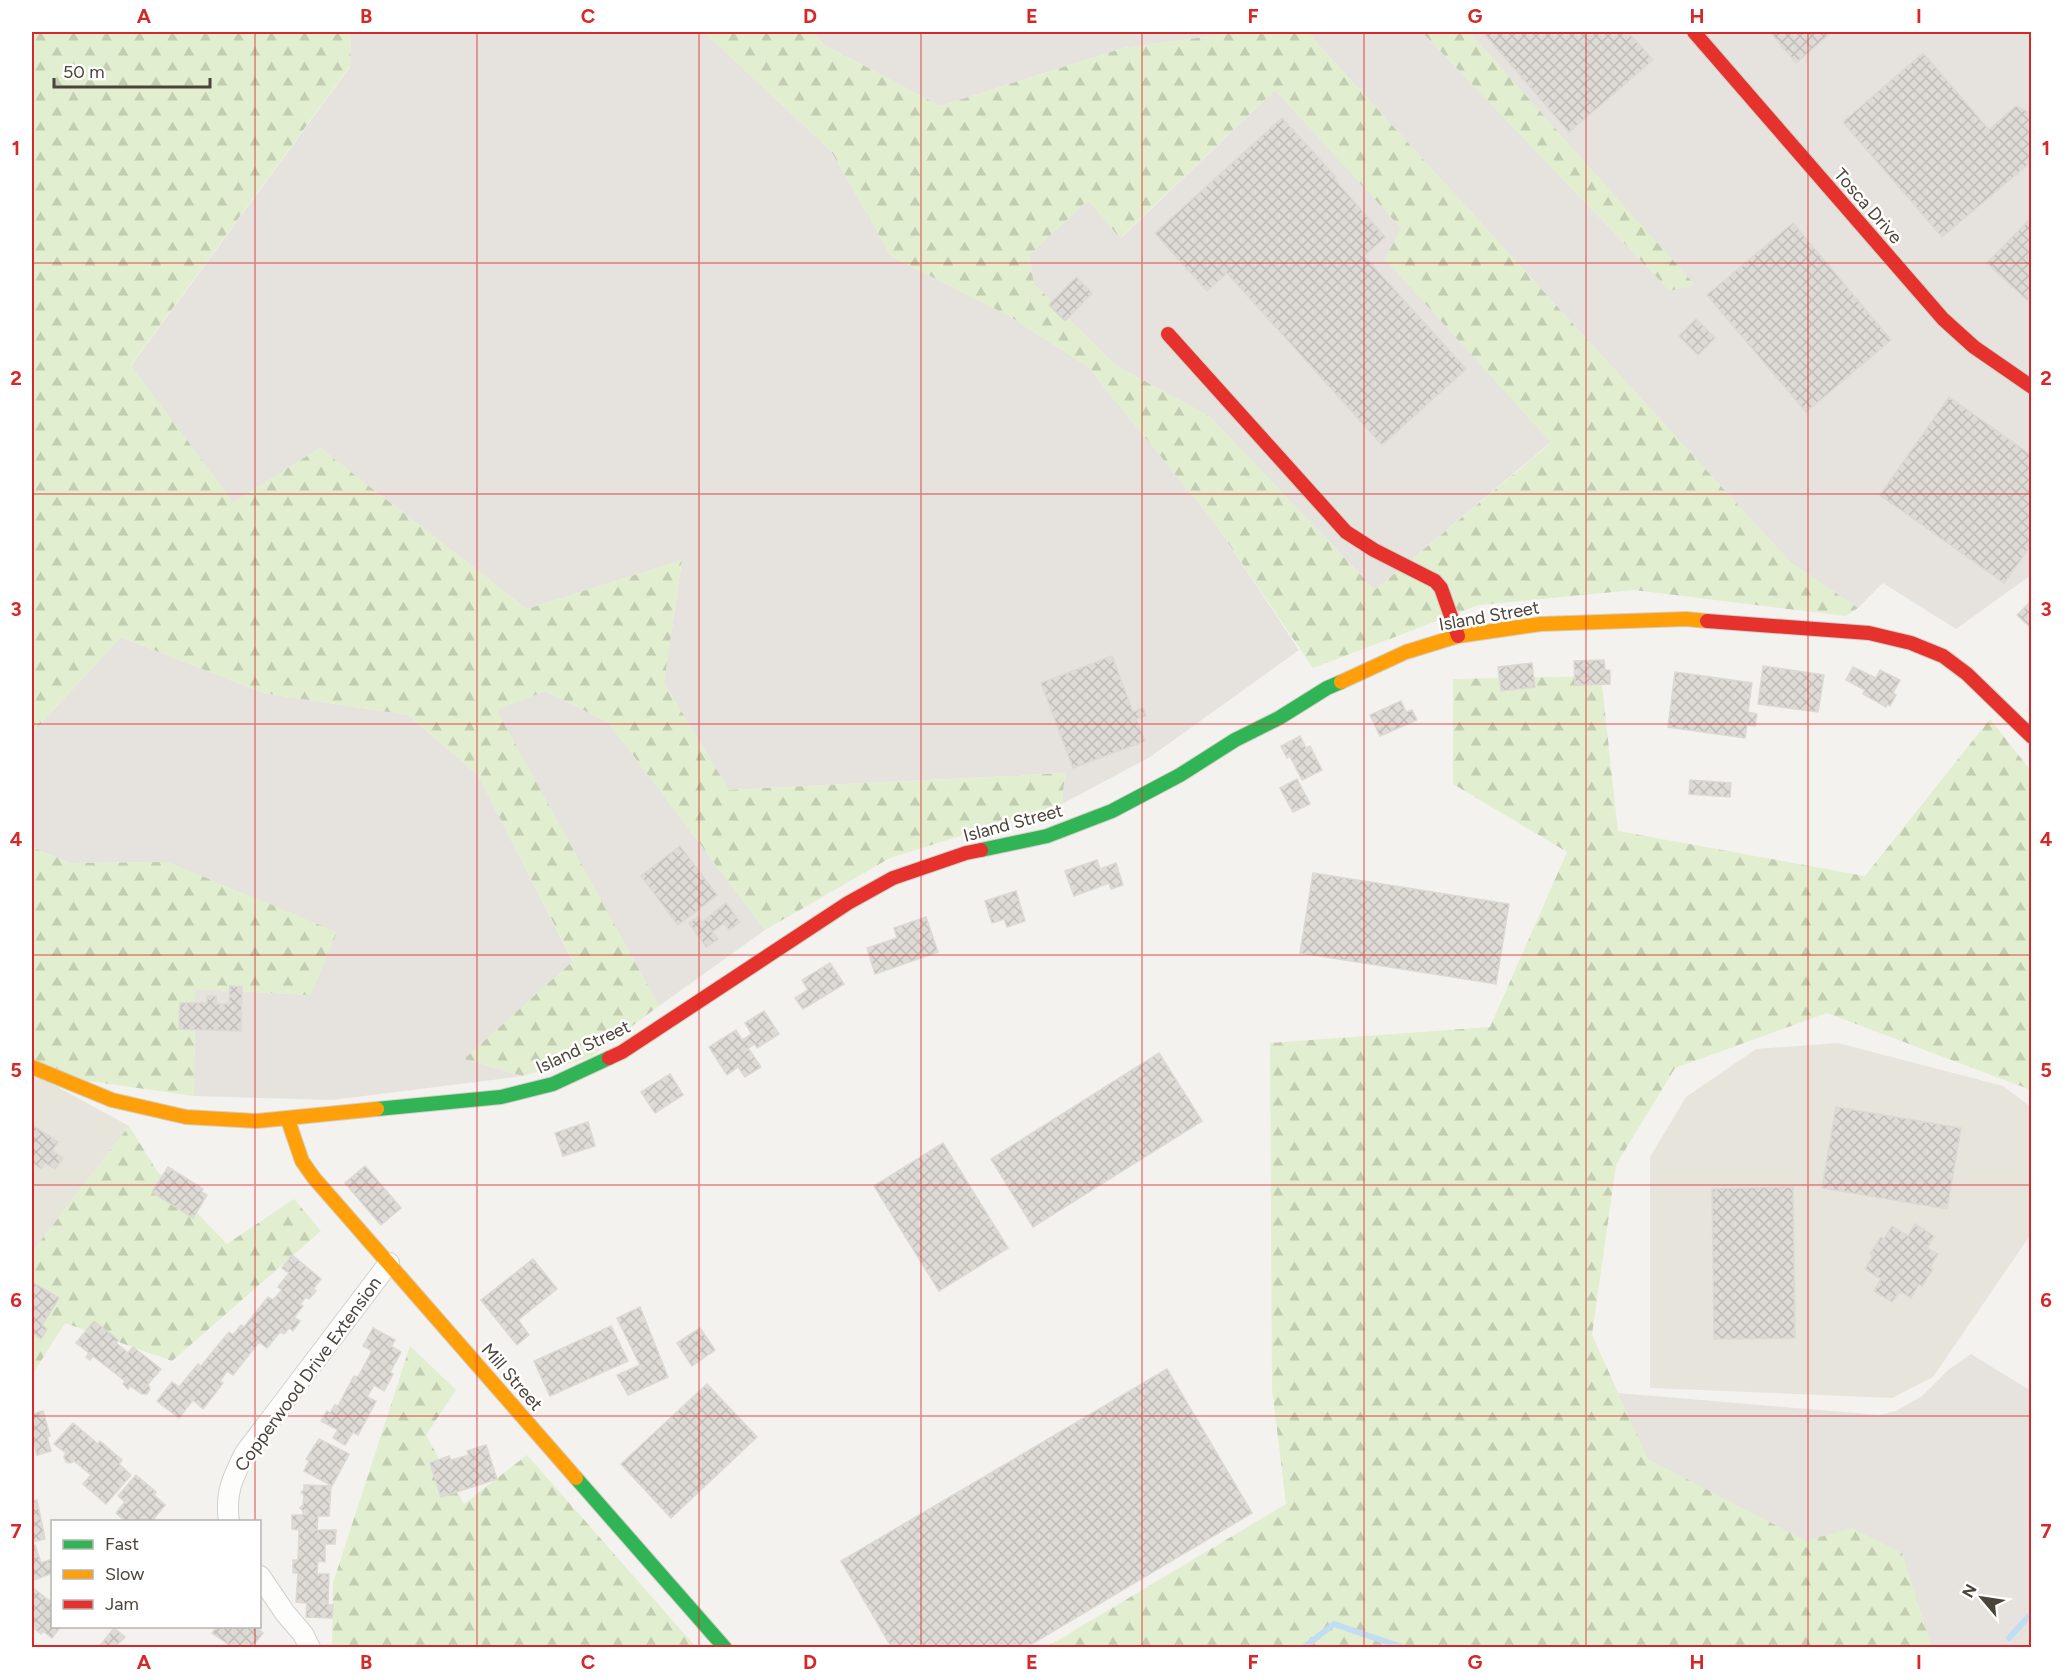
<svg xmlns="http://www.w3.org/2000/svg" width="2063" height="1679" font-family="Figtree,sans-serif">
	<style>
		.residential { fill: #e7e4dc }
		.industrial { fill: #e6e2de }
		.forest { fill: url(#forest-firs); fill-rule: evenodd }
		.lines { fill: none; stroke-linecap: round; stroke-linejoin: round }
		.stream { stroke: #c0ddf1; stroke-width: 6 }
		.building { fill: url(#building-cross-hatch); stroke: #dcd9d4; stroke-width: 1.5 }
		.street-casing { stroke: #d2d0cb; stroke-width: 22 }
		.fast-casing { stroke: #d3cfc5; stroke-width: 16 }
		.slow-casing { stroke: #d3cfc5; stroke-width: 16 }
		.jam-casing { stroke: #d3cfc5; stroke-width: 16 }
		.street { stroke: #fdfdfc; stroke-width: 20 }
		.fast { stroke: #30b455; stroke-width: 14 }
		.slow { stroke: #ff9f0a; stroke-width: 14 }
		.jam { stroke: #e5322d; stroke-width: 14 }
		.grid { fill: none; stroke: #d62828; stroke-width: 1.5; stroke-opacity: 0.55 }
		.labels { text-anchor: middle; dominant-baseline: central; stroke-width: 5; stroke-linejoin: round; paint-order: stroke }
		.street-label { font-size: 18px; fill: #4b4439; stroke: #fff }
		.neatline { fill: none; stroke: #d62828; stroke-width: 2 }
		.grid-label { font-size: 20px; text-anchor: middle; font-weight: bold; fill: #d62828 }
	</style>
	<defs>
		<pattern id="forest-firs" width="22" height="20" patternUnits="userSpaceOnUse" patternTransform="scale(1.5)"><rect width="22" height="20" fill="#e1eecf"/><path d="M5 1l3.5 6h-7zM16 11l3.5 6h-7z" fill="#c3cdb2"/></pattern>
		<pattern id="building-cross-hatch" width="8" height="8" patternUnits="userSpaceOnUse" patternTransform="scale(1.5)"><rect width="8" height="8" fill="#dedbd6"/><path d="M0 0l8 8M0 8l8-8" fill="none" stroke="#c0bdb8"/></pattern>
	</defs>
	<rect width="100%" height="100%" fill="#f4f2ee"/>
	<g class="residential">
		<polygon points="1838,1043 2003,1086 2031,1107 2031,1234 1933,1377 1892,1398 1650,1388 1650,1157 1686,1097 1756,1049"/>
		<polygon points="32,1073 129,1126 32,1252"/>
	</g>
	<g class="industrial">
		<polygon points="351,32 704,32 831,151 891,256 1009,316 1087,366 1214,522 1299,650 1150,757 1062,804 1065,773 729,790 664,683 682,560 527,609 320,448 233,503 131,366 350,67"/>
		<polygon points="813,32 1241,32 1123,48 940,106 823,44"/>
		<polygon points="1307,32 1422,32 1670,291 1693,284 1469,32 2031,32 2031,575 1956,629 1883,583 1858,608 1790,562"/>
		<polygon points="1275,90 1402,228 1385,259 1551,442 1375,590 1209,416 1115,365 1034,284 1029,255 1088,200 1121,238"/>
		<polygon points="121,637 263,693 408,715 478,775 573,962 464,1059 523,1076 332,1100 194,1096 195,989 311,995 168,862 70,863 32,847 32,733"/>
		<polygon points="545,691 608,722 765,930 659,1006 496,710"/>
		<polygon points="1971,1354 2031,1391 2031,1647 1746,1647 1559,1388 1879,1415 1896,1411 1922,1396 1948,1370"/>
	</g>
	<g class="forest">
		<polygon points="32,32 351,32 350,66 131,365 233,502 320,448 527,609 682,560 664,683 729,790 1065,773 1062,804 890,858 765,930 608,722 545,691 497,710 659,1006 589,1058 523,1076 464,1059 573,961 478,775 408,715 263,693 121,637 32,733"/>
		<path d="M704 32H813L823 44 940 106 1123 48 1241 32H1307L1790 562 1858 608 1846 616 1634 590 1479 605 1313 668 1214 522 1087 366 1009 316 891 256 831 151ZM1275 90 1401 228 1385 259 1551 443 1375 590 1209 416 1115 365 1034 284 1029 255 1088 200 1120 238Z"/>
		<polygon points="1422,32 1469,32 1694,284 1670,291"/>
		<polygon points="1601,676 1618,831 1865,876 1990,719 2031,771 2031,1090 1827,1013 1675,1068 1616,1165 1592,1335 1648,1459 1806,1541 1852,1528 1902,1553 1932,1647 1045,1648 1286,1504 1272,1389 1270,1043 1490,1027 1567,852 1453,784 1453,679"/>
		<polygon points="32,847 70,863 168,862 337,932 311,995 195,989 194,1096 32,1073"/>
		<polygon points="129,1126 157,1171 227,1244 294,1199 321,1231 172,1361 65,1323 32,1375 32,1252"/>
		<polygon points="410,1346 456,1390 426,1435 464,1504 527,1455 696,1647 332,1648 333,1583"/>
	</g>
	<g class="lines">
		<g class="stream">
			<polyline points="2009,1638 2032,1613"/>
			<polyline points="1303,1648 1334,1624 1405,1648"/>
		</g>
	</g>
	<g class="building">
		<polygon points="1483,32 1628,32 1653,60 1569,132"/>
		<polygon points="1770,32 1832,32 1796,63"/>
		<polygon points="1923,53 1989,130 2016,106 2032,114 2032,161 1942,237 1843,122"/>
		<polygon points="1282,118 1336,177 1334,179 1385,237 1364,256 1466,369 1382,445 1227,273 1207,291 1155,233"/>
		<polygon points="2032,217 2032,295 2027,300 1987,263"/>
		<polygon points="1793,223 1891,340 1806,412 1707,295"/>
		<polygon points="1076,277 1092,293 1065,321 1049,305"/>
		<polygon points="1696,319 1715,338 1698,355 1679,336"/>
		<polygon points="1949,397 2032,456 2032,544 2004,583 1880,495"/>
		<polygon points="2032,600 2032,629 2017,615"/>
		<polygon points="1112,656 1133,712 1143,708 1146,716 1136,719 1145,741 1073,768 1041,683"/>
		<polygon points="1604,660 1605,670 1610,670 1610,684 1575,685 1574,661"/>
		<polygon points="1532,663 1535,687 1501,691 1498,667"/>
		<polygon points="1763,666 1824,675 1818,712 1758,704"/>
		<polygon points="1853,667 1876,678 1880,670 1900,680 1893,693 1896,695 1890,706 1887,704 1886,707 1863,694 1865,690 1846,680"/>
		<polygon points="1675,672 1752,683 1748,712 1757,714 1755,726 1747,725 1745,738 1668,727"/>
		<polygon points="1401,701 1406,712 1412,710 1417,720 1380,736 1370,715"/>
		<polygon points="1300,736 1306,748 1310,746 1322,770 1302,780 1290,756 1287,758 1281,746"/>
		<polygon points="1297,779 1310,804 1293,812 1280,788"/>
		<polygon points="1690,780 1731,783 1730,797 1689,794"/>
		<polygon points="680,846 717,895 678,925 641,876"/>
		<polygon points="1097,860 1100,869 1116,863 1123,885 1111,889 1109,883 1074,896 1065,871"/>
		<polygon points="1313,873 1509,904 1496,984 1300,953"/>
		<polygon points="1016,891 1025,921 1007,927 1004,919 992,923 985,901"/>
		<polygon points="726,903 740,922 729,930 724,923 712,932 718,939 706,947 689,923 698,917 702,922"/>
		<polygon points="926,917 938,952 875,974 867,948 897,938 894,928"/>
		<polygon points="830,963 844,984 803,1009 795,998 808,990 802,980"/>
		<polygon points="230,986 242,987 241,1031 179,1029 180,1003 207,1003 207,996 216,996 216,1004 229,1004"/>
		<polygon points="764,1011 779,1034 757,1048 755,1044 748,1048 761,1067 745,1077 738,1067 727,1075 709,1047 736,1030 742,1040 752,1034 745,1023"/>
		<polygon points="1159,1053 1202,1121 1033,1227 991,1159"/>
		<polygon points="670,1074 683,1095 655,1113 641,1092"/>
		<polygon points="1836,1107 1961,1128 1947,1209 1822,1188"/>
		<polygon points="588,1122 595,1146 563,1156 555,1133"/>
		<polygon points="32,1125 58,1142 52,1151 63,1158 55,1169 45,1163 41,1169 32,1162"/>
		<polygon points="943,1143 1008,1248 939,1291 874,1186"/>
		<polygon points="365,1166 401,1208 381,1225 345,1183"/>
		<polygon points="168,1167 203,1189 201,1192 207,1195 193,1218 152,1192"/>
		<polygon points="1793,1187 1795,1338 1714,1339 1712,1189"/>
		<polygon points="1915,1224 1934,1236 1927,1248 1938,1254 1930,1267 1933,1269 1922,1286 1919,1284 1911,1298 1900,1291 1892,1302 1874,1291 1881,1279 1865,1269 1873,1256 1870,1254 1881,1237 1884,1239 1892,1226 1908,1236"/>
		<polygon points="292,1255 321,1279 313,1289 316,1291 309,1299 306,1297 300,1304 303,1306 294,1317 300,1321 293,1331 289,1328 284,1334 280,1332 267,1348 259,1342 233,1375 227,1371 220,1381 223,1383 203,1409 193,1400 179,1418 157,1401 172,1382 179,1387 198,1364 201,1366 229,1332 233,1335 241,1325 244,1327 268,1297 273,1300 282,1290 278,1287 289,1273 282,1268"/>
		<polygon points="533,1259 557,1289 518,1320 529,1335 517,1345 481,1300"/>
		<polygon points="32,1282 59,1298 42,1325 47,1329 41,1339 32,1333"/>
		<polygon points="640,1307 668,1377 628,1395 617,1375 640,1365 617,1318"/>
		<polygon points="94,1321 118,1340 116,1343 128,1353 133,1347 161,1369 148,1384 150,1389 147,1394 142,1394 130,1386 128,1389 123,1384 125,1381 93,1356 90,1360 86,1357 89,1353 76,1343"/>
		<polygon points="611,1326 628,1361 550,1396 534,1361"/>
		<polygon points="373,1328 395,1340 391,1346 401,1352 390,1372 393,1374 384,1391 374,1385 367,1397 376,1401 358,1435 353,1432 345,1445 333,1438 338,1430 321,1421 327,1411 330,1413 335,1405 338,1406 354,1376 358,1377 372,1351 363,1346"/>
		<polygon points="700,1328 715,1350 692,1366 677,1343"/>
		<polygon points="1167,1369 1252,1513 1025,1648 892,1648 841,1561"/>
		<polygon points="707,1384 757,1437 671,1518 621,1464"/>
		<polygon points="43,1411 50,1436 47,1437 51,1451 37,1455 34,1443 32,1443 32,1414"/>
		<polygon points="73,1423 98,1444 100,1441 122,1460 119,1464 131,1475 106,1504 83,1484 91,1475 74,1461 71,1463 66,1462 64,1457 66,1453 54,1444"/>
		<polygon points="319,1439 349,1454 332,1486 304,1471 309,1461 306,1459"/>
		<polygon points="486,1445 497,1479 441,1497 430,1463 449,1456 451,1460 469,1455 467,1451"/>
		<polygon points="136,1475 156,1492 154,1495 165,1505 151,1522 126,1522 116,1513 125,1502 118,1496"/>
		<polygon points="304,1485 331,1486 329,1516 318,1516 317,1530 336,1530 335,1544 325,1544 325,1562 318,1561 317,1574 329,1574 328,1605 333,1605 332,1618 306,1617 307,1603 296,1602 298,1573 293,1573 293,1560 298,1560 299,1530 292,1529 292,1515 303,1515 303,1511 300,1508 303,1505 304,1495 301,1492 304,1490"/>
		<polygon points="37,1500 45,1539 32,1542 32,1501"/>
		<polygon points="35,1545 41,1563 52,1559 52,1573 32,1581 32,1546"/>
		<polygon points="32,1587 52,1603 52,1626 61,1626 52,1638 43,1631 41,1634 32,1627 35,1625 32,1622"/>
		<polygon points="217,1626 255,1626 263,1633 251,1648 227,1648 228,1644 212,1633"/>
		<polygon points="114,1628 125,1637 117,1645 120,1648 98,1648"/>
	</g>
	<g class="lines">
		<defs>
			<g id="street">
				<path d="M229 1522C225 1493 232 1479 245 1453L389 1263"/>
				<polyline points="260,1576 285,1613 303,1634 310,1648"/>
			</g>
			<g id="fast">
				<polyline points="981,850 1047,836 1112,811 1180,775 1235,740 1279,718 1327,688 1341,682"/>
				<polyline points="377,1109 501,1097 553,1084 609,1058"/>
				<polyline points="576,1478 725,1648"/>
			</g>
			<g id="slow">
				<polyline points="1341,682 1406,652 1458,636 1541,624 1686,619 1707,621"/>
				<polyline points="32,1067 112,1100 186,1117 257,1121 377,1109"/>
				<polyline points="288,1120 302,1161 314,1178 576,1478"/>
			</g>
			<g id="jam">
				<polyline points="1694,32 1943,319 1974,347 2032,387"/>
				<polyline points="1168,334 1346,532 1374,550 1435,581 1441,588 1458,636"/>
				<polyline points="1707,621 1869,633 1911,643 1943,656 1967,674 2032,737"/>
				<polyline points="609,1058 622,1052 848,903 893,878 966,853 981,850"/>
			</g>
		</defs>
		<use href="#street" class="street-casing"/>
		<use href="#fast" class="fast-casing"/>
		<use href="#slow" class="slow-casing"/>
		<use href="#jam" class="jam-casing"/>
		<use href="#street" class="street"/>
		<use href="#fast" class="fast"/>
		<use href="#slow" class="slow"/>
		<use href="#jam" class="jam"/>
	</g>
	<path class="grid" d="M255 32V1522M477 32V1648M699 32V1648M921 32V1648M1142 32V1648M1364 32V1648M1586 32V1648M1808 32V1648M32 263H2032M32 494H2032M32 724H2032M32 955H2032M32 1185H2032M32 1416H2032M255 1626V1648"/>
	<g class="labels">
		<g class="street-label">
			<text transform="translate(1868 206) rotate(49)">Tosca Drive</text>
			<text transform="translate(1489 616) rotate(-10)">Island Street</text>
			<text transform="translate(1013 823) rotate(-15)">Island Street</text>
			<text transform="translate(583 1047) rotate(-25)">Island Street</text>
			<text transform="translate(308 1374) rotate(-54)">Copperwood Drive Extension</text>
			<text transform="translate(512 1377) rotate(49)">Mill Street</text>
		</g>
	</g>
	<rect width="2063" height="1679" fill="none" stroke="#ffffff" stroke-width="66"/>
	<rect x="51" y="1520" width="210" height="108" fill="#ffffff" stroke="#b7b4b0" stroke-width="1.5"/>
	<rect x="63" y="1540" width="30" height="9" fill="#30b455" stroke="#b7b4b0" stroke-width="1.5"/>
	<text x="105" y="1550" font-size="18" fill="#4b4439">Fast</text>
	<rect x="63" y="1570" width="30" height="9" fill="#ff9f0a" stroke="#b7b4b0" stroke-width="1.5"/>
	<text x="105" y="1580" font-size="18" fill="#4b4439">Slow</text>
	<rect x="63" y="1600" width="30" height="9" fill="#e5322d" stroke="#b7b4b0" stroke-width="1.5"/>
	<text x="105" y="1610" font-size="18" fill="#4b4439">Jam</text>
	<g transform="translate(1982 1598) rotate(299)" stroke="#ffffff" stroke-width="4.5" paint-order="stroke">
	<path d="M0-4.5L10 22L0 15L-10 22Z" fill="#4b4439"/>
	<text y="-9" font-size="16" font-weight="bold" text-anchor="middle" fill="#4b4439">N</text>
	</g>
	<path d="M54 78v9h156v-9" fill="none" stroke="#4b4439" stroke-width="3"/>
	<text x="63" y="78" font-size="18" fill="#4b4439" stroke="#ffffff" stroke-width="4.5" paint-order="stroke">50 m</text>
	<rect x="33" y="33" width="1997" height="1613" class="neatline"/>
	<g class="grid-label">
		<text x="144" y="23">A</text>
		<text x="366" y="23">B</text>
		<text x="588" y="23">C</text>
		<text x="810" y="23">D</text>
		<text x="1032" y="23">E</text>
		<text x="1253" y="23">F</text>
		<text x="1475" y="23">G</text>
		<text x="1697" y="23">H</text>
		<text x="1919" y="23">I</text>
		<text x="16" y="155">1</text>
		<text x="2046" y="155">1</text>
		<text x="16" y="385">2</text>
		<text x="2046" y="385">2</text>
		<text x="16" y="616">3</text>
		<text x="2046" y="616">3</text>
		<text x="16" y="846">4</text>
		<text x="2046" y="846">4</text>
		<text x="16" y="1077">5</text>
		<text x="2046" y="1077">5</text>
		<text x="16" y="1307">6</text>
		<text x="2046" y="1307">6</text>
		<text x="16" y="1538">7</text>
		<text x="2046" y="1538">7</text>
		<text x="144" y="1669">A</text>
		<text x="366" y="1669">B</text>
		<text x="588" y="1669">C</text>
		<text x="810" y="1669">D</text>
		<text x="1032" y="1669">E</text>
		<text x="1253" y="1669">F</text>
		<text x="1475" y="1669">G</text>
		<text x="1697" y="1669">H</text>
		<text x="1919" y="1669">I</text>
	</g>
</svg>
